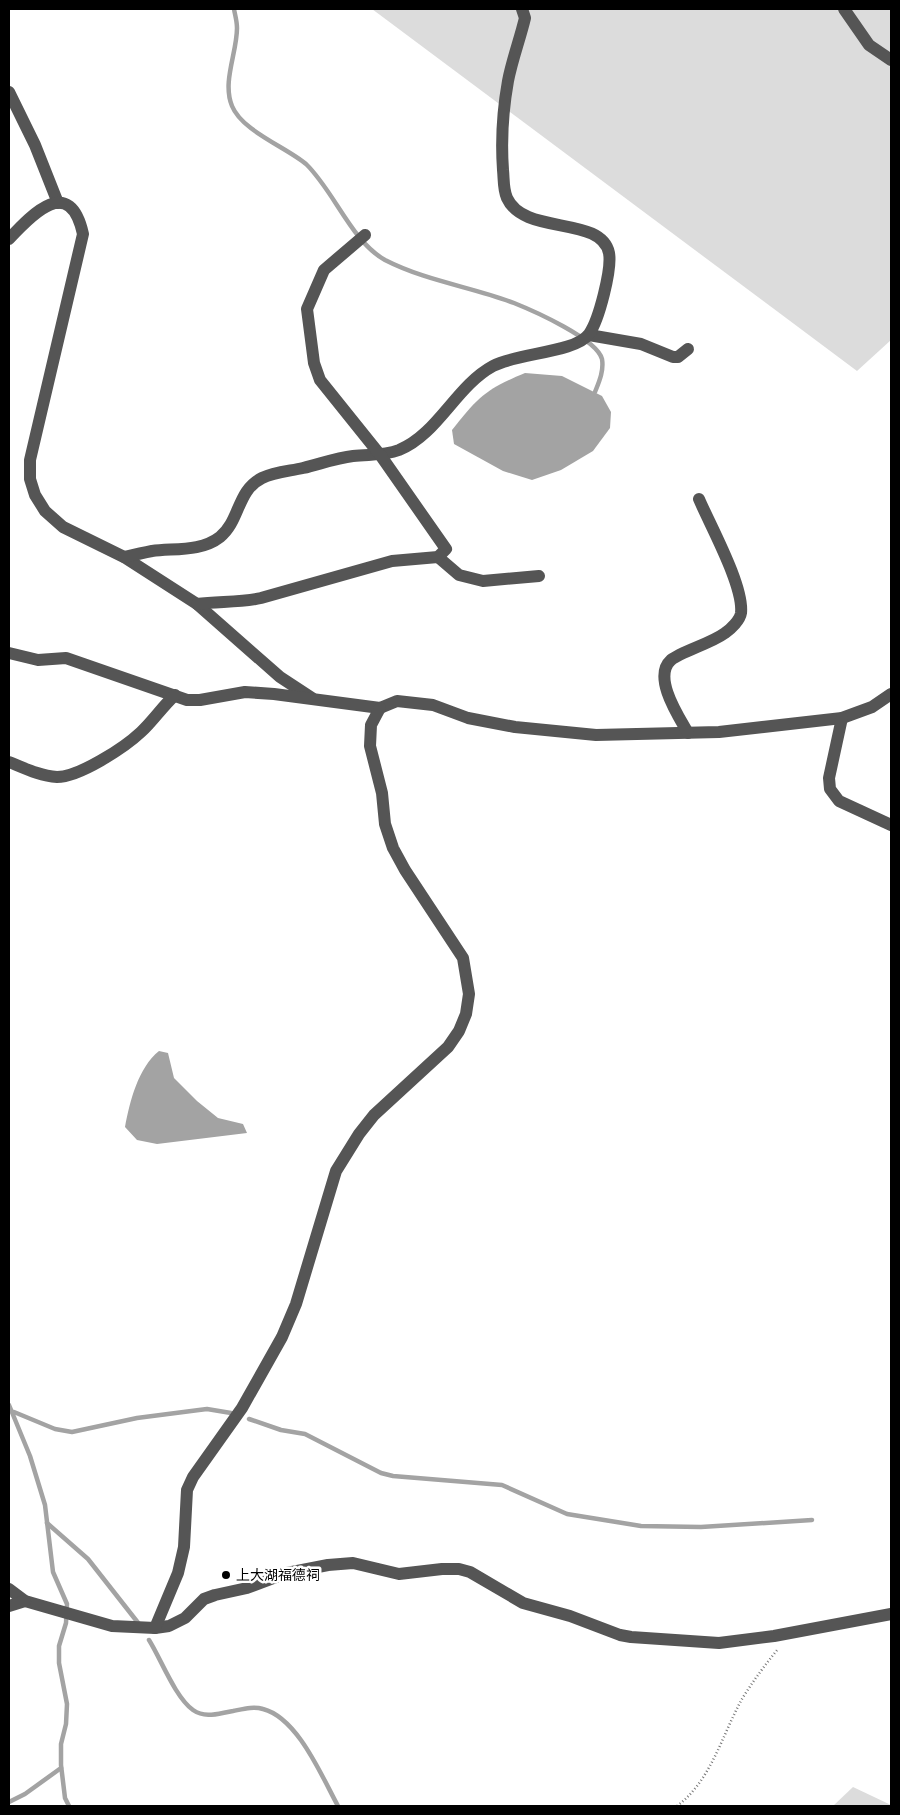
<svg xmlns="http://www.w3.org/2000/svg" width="900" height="1815" font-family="'Public Sans','Noto Sans TC',sans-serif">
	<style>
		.green { fill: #dcdcdc }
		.water { fill: #a3a3a3 }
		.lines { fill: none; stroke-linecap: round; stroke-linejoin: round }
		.stream { stroke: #a3a3a3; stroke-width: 4.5 }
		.path { stroke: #777; stroke-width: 2.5; stroke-dasharray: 1 2.5; stroke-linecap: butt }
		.minor { stroke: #555; stroke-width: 12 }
		.poi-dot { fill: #000; stroke: #fff; stroke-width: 2 }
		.labels { text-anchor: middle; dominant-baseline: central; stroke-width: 5; stroke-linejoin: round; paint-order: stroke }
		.poi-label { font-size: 14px; fill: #000; stroke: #fff; text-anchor: start }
	</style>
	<rect width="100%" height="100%" fill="#fff"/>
	<g class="green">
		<polygon points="372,9 891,9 891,340 857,371"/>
		<polygon points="853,1787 891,1805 891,1806 833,1806"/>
	</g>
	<g class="water">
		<path d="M525 373 562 376 602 396 611 412 610 428 593 451 561 470 532 480 503 471 454 444 452 430C478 397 486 389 525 373Z"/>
		<path d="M159 1051 168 1053 174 1078 197 1101 218 1118 243 1124 247 1133 157 1144 137 1140 125 1127C130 1101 138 1068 159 1051Z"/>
	</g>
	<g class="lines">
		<g class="stream">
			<path d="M234 9C235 15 237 21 237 28 237 53 222 82 232 106 242 131 286 147 306 164 334 191 352 242 385 260 426 281 472 287 514 303 534 311 597 339 602 359 604 371 599 382 595 392"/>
			<polyline points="9,1405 30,1456 45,1505 53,1572 67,1604 66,1623 59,1646 59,1663 67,1704 66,1724 61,1744 61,1765 65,1798 69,1806"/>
			<polyline points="14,1412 55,1429 72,1432 137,1418 199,1410 207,1409 231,1413"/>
			<polyline points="249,1419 281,1430 305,1434 381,1473 393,1476 502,1485 567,1514 641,1526 701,1527 812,1520"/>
			<polyline points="47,1523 88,1559 139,1624"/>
			<path d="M149 1640C161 1659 175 1697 193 1710 206 1719 219 1713 233 1711 243 1709 253 1706 263 1709 298 1718 322 1777 338 1806"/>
			<polyline points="9,1802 25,1794 61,1768"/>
		</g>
		<path class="path" d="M677 1806C711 1781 722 1735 742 1699 753 1681 765 1665 778 1649"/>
		<g class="minor">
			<polyline points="844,9 869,45 891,60"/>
			<polyline points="9,92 35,145 58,203"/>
			<path d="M9 239C33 213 70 175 83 234L30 460V479L35 495 45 511 63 527 124 557 197 604 280 677 312 698"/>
			<polyline points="589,335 641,344 673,357 678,357 688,349"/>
			<path d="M124 557C133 555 142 553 152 551 173 548 201 552 220 537 240 521 237 490 262 478 274 472 290 471 303 468 320 464 336 458 353 456 370 454 383 456 399 450 438 434 456 386 493 366 517 353 575 353 589 334 599 320 612 269 609 253 601 215 524 236 507 198 503 189 504 179 503 170 501 142 503 109 508 81 512 60 520 39 525 18L522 9"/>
			<polyline points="438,557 459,575 483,581 539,576"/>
			<path d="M197 604C218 601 240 603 261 598L392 561 438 557 446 549 381 456 320 380 314 363 307 309 324 270 365 235"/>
			<polyline points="9,653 38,660 66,658 187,700 200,700 245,692 274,694 380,708 397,701 433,705 468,718 515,727 596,735 719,732 842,718 872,707 891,694"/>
			<polyline points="842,718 829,778 830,789 839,801 891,825"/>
			<path d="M688 733C679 717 652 677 671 660 682 651 710 644 725 633 731 629 740 620 741 613 744 586 710 525 699 499"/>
			<path d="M9 762C24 768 40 776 57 777 79 777 124 748 141 732 153 721 162 707 175 695"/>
			<polyline points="9,1589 25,1601 112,1626 155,1628 169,1626 185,1618 204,1599 215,1595 247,1588 287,1573 328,1565 353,1563 399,1574 442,1569 459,1569 470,1572 523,1603 570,1616 620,1635 631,1637 719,1643 774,1636 891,1614"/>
			<polyline points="9,1606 25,1601"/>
			<polyline points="155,1628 178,1573 184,1547 187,1490 193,1477 242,1408 282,1337 296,1304 336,1171 359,1134 374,1115 448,1047 459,1031 466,1014 469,994 463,958 405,870 393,848 385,824 382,793 370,746 371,725 380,708"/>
		</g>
	</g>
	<circle class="poi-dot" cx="226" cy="1575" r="5"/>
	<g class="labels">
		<g class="poi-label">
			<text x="236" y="1575">上大湖福德祠</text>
		</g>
	</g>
	<rect width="900" height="1815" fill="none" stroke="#000000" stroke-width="20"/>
</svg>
